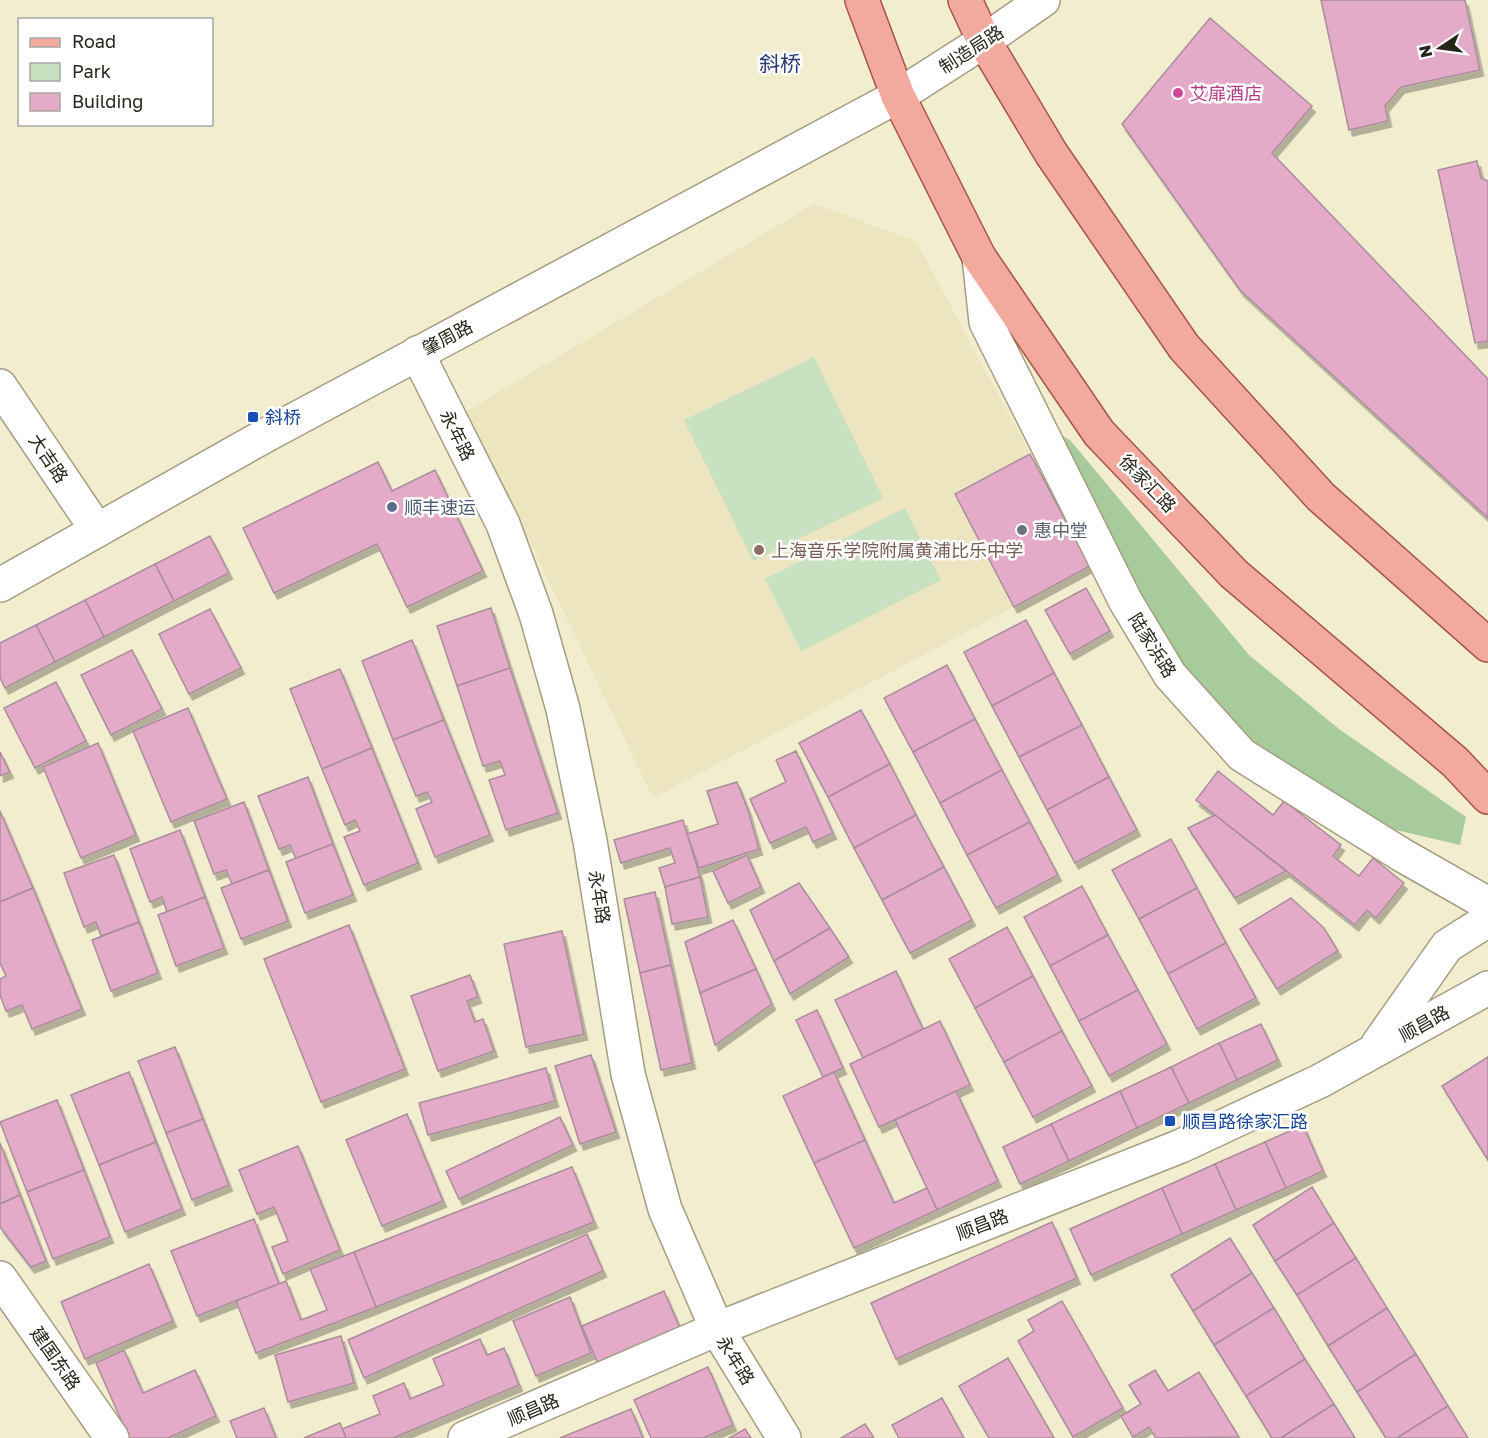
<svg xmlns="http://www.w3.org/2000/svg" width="1488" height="1438" font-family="'Golos Text','Noto Sans SC',sans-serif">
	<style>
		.built { fill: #ece5bf }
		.green { fill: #c8e1c0 }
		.forest { fill: #a7cb9b }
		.building { fill: #e3abc8; stroke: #aa8d9b; stroke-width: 1.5; filter: url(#shadow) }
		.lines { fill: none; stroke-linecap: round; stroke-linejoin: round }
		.minor-casing { stroke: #a49e82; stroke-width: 36 }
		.major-casing { stroke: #a55646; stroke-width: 36 }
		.minor { stroke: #fff; stroke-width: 33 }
		.major { stroke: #f2a99e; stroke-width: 33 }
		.hotel-dot { fill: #d1479c; stroke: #fff; stroke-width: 2 }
		.transit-dot { fill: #1a4fb4; stroke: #fff; stroke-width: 2 }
		.service-dot { fill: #5c6f8a; stroke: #fff; stroke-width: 2 }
		.worship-dot { fill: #6b7280; stroke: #fff; stroke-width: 2 }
		.education-dot { fill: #8d6e63; stroke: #fff; stroke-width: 2 }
		.labels { text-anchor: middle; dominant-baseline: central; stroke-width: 5; stroke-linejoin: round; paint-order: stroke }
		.street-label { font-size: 18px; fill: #28251a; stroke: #fff }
		.hotel-label { font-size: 18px; fill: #b23c85; stroke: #fff; text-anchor: start }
		.transit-label { font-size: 18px; fill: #164399; stroke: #fff; text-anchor: start }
		.service-label { font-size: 18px; fill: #4e5e75; stroke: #fff; text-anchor: start }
		.worship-label { font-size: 18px; fill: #5b616d; stroke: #fff; text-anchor: start }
		.education-label { font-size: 18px; fill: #785e54; stroke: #fff; text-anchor: start }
		.quarter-label { font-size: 21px; fill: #273a73; stroke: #fff }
	</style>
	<defs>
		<filter id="shadow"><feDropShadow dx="3.5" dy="6" stdDeviation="0" flood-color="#0004"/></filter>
	</defs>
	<rect width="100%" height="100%" fill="#f3edcf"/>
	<polygon class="built" points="814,204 916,241 1030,454 955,494 1014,607 653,798 467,411"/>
	<g class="green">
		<polygon points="814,357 883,498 753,561 684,420"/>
		<polygon points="905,508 941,580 801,651 765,579"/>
	</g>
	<polygon class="forest" points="1053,431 1070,440 1249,655 1339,729 1466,817 1460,845 1396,830 1257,747 1180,666 1129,577"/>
	<g class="building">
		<polygon points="1321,0 1465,0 1480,70 1401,87 1385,106 1388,121 1349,130"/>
		<polygon points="1210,18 1312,106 1272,153 1488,379 1488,518 1240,290 1122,124"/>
		<polygon points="1477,161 1481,178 1488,181 1488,341 1475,343 1438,170"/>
		<polygon points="1030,454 1090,566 1014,607 955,494"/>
		<polygon points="378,462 392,491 435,470 483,571 407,607 377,544 274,593 243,528"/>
		<polygon points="210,536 229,573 174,601 155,564"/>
		<polygon points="155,564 174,601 104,637 85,600"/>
		<polygon points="1086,588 1110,631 1070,654 1045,610"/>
		<polygon points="85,600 104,637 55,662 36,625"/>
		<polygon points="491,608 510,668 457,686 437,626"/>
		<polygon points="210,609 241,668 189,694 159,634"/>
		<polygon points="1026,620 1054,673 992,706 964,652"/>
		<polygon points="36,625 55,662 5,688 0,678 0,643"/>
		<polygon points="412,640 444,720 393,740 362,661"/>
		<polygon points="132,650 162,709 111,735 81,675"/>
		<polygon points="947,665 975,719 913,752 884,698"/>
		<polygon points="510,668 558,813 506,830 489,780 505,775 500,761 483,766 457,686"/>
		<polygon points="340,669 372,748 322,769 290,689"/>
		<polygon points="1054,673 1082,725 1019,757 992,706"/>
		<polygon points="56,682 86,741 35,768 4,708"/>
		<polygon points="188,708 227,799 171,822 133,731"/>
		<polygon points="861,710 890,764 828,797 799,743"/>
		<polygon points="975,719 1002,770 940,803 913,752"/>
		<polygon points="444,720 490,835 435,857 416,809 432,802 427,792 416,796 393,740"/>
		<polygon points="1082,725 1109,777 1047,810 1019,757"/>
		<polygon points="98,743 136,835 81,858 43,767"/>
		<polygon points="372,748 418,863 364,885 344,837 360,831 355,820 345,825 322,769"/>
		<polygon points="796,751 833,833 813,842 806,827 770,843 750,799 786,782 776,760"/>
		<polygon points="0,752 10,772 0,776"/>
		<polygon points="890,764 916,815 854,848 828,797"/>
		<polygon points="1002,770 1030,822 967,855 940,803"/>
		<polygon points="1218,771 1273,815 1284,801 1341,845 1333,856 1359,876 1373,858 1404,883 1376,918 1367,910 1355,925 1196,800"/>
		<polygon points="308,777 333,844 296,859 290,845 279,849 258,796"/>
		<polygon points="1109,777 1137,830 1075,863 1047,810"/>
		<polygon points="737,782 748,810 759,849 699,868 687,834 718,824 707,791"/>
		<polygon points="244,802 269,870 232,884 226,870 214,874 194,821"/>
		<polygon points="0,811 33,888 0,902"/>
		<polygon points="916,815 944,867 882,900 854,848"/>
		<polygon points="1215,815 1286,871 1235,898 1188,828"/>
		<polygon points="683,820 700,877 665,887 659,868 675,863 670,848 621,863 614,840"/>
		<polygon points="1030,822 1058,875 996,908 967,855"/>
		<polygon points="180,830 205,897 167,912 162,897 150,902 130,849"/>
		<polygon points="1171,839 1197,888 1139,919 1112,870"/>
		<polygon points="333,844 353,895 305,913 286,862"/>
		<polygon points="114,855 139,922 101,936 96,922 84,927 64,873"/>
		<polygon points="747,855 761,887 728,903 713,871"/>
		<polygon points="944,867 972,920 910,953 882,900"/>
		<polygon points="269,870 288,921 241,939 221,888"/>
		<polygon points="700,877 708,917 672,924 665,887"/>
		<polygon points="799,883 830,928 774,961 750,910"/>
		<polygon points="1082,886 1108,935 1050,966 1024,917"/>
		<polygon points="33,888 82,1009 32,1029 22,1005 6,1011 0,995 0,979 6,976 0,963 0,902"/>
		<polygon points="1197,888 1226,943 1168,974 1139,919"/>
		<polygon points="655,892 671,965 640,973 624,899"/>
		<polygon points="205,897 224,948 176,966 158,915"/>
		<polygon points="1291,898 1324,928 1338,951 1277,989 1240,929"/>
		<polygon points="733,920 756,969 700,993 685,942"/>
		<polygon points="139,922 158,973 111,991 92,940"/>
		<polygon points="349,925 405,1069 321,1102 264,959"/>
		<polygon points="1007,927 1033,976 975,1008 949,959"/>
		<polygon points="830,928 849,957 790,994 774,961"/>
		<polygon points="562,931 584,1034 526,1047 504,944"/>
		<polygon points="1108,935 1138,990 1079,1021 1050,966"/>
		<polygon points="1226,943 1256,998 1197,1029 1168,974"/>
		<polygon points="671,965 692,1063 661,1070 640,973"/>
		<polygon points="756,969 772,1004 715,1045 700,993"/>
		<polygon points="896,971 923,1029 863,1058 835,1000"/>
		<polygon points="470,975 478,997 467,1001 475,1022 483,1019 494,1051 438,1071 411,996"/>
		<polygon points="1033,976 1062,1031 1004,1062 975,1008"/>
		<polygon points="1138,990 1167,1044 1109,1076 1079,1021"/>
		<polygon points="817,1010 843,1068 823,1077 796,1020"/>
		<polygon points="940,1021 970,1085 879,1127 850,1064"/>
		<polygon points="1261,1024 1278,1060 1237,1080 1219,1043"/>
		<polygon points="1062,1031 1092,1086 1033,1117 1004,1062"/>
		<polygon points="1219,1043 1237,1080 1189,1103 1171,1067"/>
		<polygon points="175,1047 203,1119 166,1133 138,1061"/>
		<polygon points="591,1055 616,1132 580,1144 555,1066"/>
		<polygon points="1488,1057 1488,1160 1442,1086"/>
		<polygon points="1171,1067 1189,1103 1137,1128 1120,1091"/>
		<polygon points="546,1068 555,1101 428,1135 419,1103"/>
		<polygon points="129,1072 156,1142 99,1165 71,1095"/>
		<polygon points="834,1072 865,1140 814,1163 783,1096"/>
		<polygon points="956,1091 998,1181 937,1210 895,1120"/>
		<polygon points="1120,1091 1137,1128 1069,1161 1051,1124"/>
		<polygon points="57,1100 84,1170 27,1192 0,1122"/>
		<polygon points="407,1114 443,1201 382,1226 346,1140"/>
		<polygon points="560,1117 573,1145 459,1199 446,1171"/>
		<polygon points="203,1119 229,1185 192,1200 166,1133"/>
		<polygon points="1051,1124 1069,1161 1020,1184 1003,1147"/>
		<polygon points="1303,1125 1323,1171 1286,1188 1265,1142"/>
		<polygon points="865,1140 894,1203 927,1188 937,1210 854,1248 814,1163"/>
		<polygon points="156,1142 182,1209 125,1232 99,1165"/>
		<polygon points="1265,1142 1286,1188 1236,1210 1215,1164"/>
		<polygon points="0,1143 20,1195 0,1204"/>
		<polygon points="298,1146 340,1250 283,1274 272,1247 288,1241 274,1207 257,1214 239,1170"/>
		<polygon points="1215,1164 1236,1210 1182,1234 1162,1188"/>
		<polygon points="572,1167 594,1222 376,1307 354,1252"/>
		<polygon points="84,1170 110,1237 53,1259 27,1192"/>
		<polygon points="1312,1187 1334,1223 1275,1261 1253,1225"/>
		<polygon points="1162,1188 1182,1234 1091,1275 1070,1229"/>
		<polygon points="20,1195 46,1261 31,1267 0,1227 0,1204"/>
		<polygon points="254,1219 279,1284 197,1316 171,1251"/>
		<polygon points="1052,1222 1077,1278 896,1359 871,1303"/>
		<polygon points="1334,1223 1356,1258 1297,1295 1275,1261"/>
		<polygon points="587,1234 603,1271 364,1378 348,1340"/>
		<polygon points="1230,1238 1252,1273 1193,1311 1171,1275"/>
		<polygon points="354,1252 376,1307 256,1353 236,1301 286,1281 301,1320 327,1310 310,1269"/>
		<polygon points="1356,1258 1387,1308 1328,1346 1297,1295"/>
		<polygon points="149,1264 173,1321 85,1359 61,1302"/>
		<polygon points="1252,1273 1274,1308 1214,1345 1193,1311"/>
		<polygon points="664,1291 680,1328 598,1364 582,1326"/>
		<polygon points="570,1297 591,1353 536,1376 513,1321"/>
		<polygon points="1062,1301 1123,1408 1073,1437 1018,1341 1034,1331 1028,1320"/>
		<polygon points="1274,1308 1305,1359 1246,1396 1214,1345"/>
		<polygon points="1387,1308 1416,1354 1357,1392 1328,1346"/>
		<polygon points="341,1336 354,1383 288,1402 275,1355"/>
		<polygon points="480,1339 487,1355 504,1348 519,1385 393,1438 346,1438 342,1429 380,1414 373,1396 404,1383 410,1399 444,1385 433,1359"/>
		<polygon points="124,1350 143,1393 195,1370 216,1416 168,1438 129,1438 96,1363"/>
		<polygon points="1416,1354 1448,1406 1397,1438 1386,1438 1357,1392"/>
		<polygon points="1008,1358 1054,1438 989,1438 959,1386"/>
		<polygon points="1305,1359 1334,1404 1281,1438 1272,1438 1246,1396"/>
		<polygon points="708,1367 733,1425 703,1438 651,1438 634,1400"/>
		<polygon points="1155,1370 1168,1391 1199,1372 1239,1437 1156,1438 1149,1427 1133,1437 1121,1416 1141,1404 1129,1385"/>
		<polygon points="942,1398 964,1438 899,1438 892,1425"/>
		<polygon points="1334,1404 1355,1438 1281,1438"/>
		<polygon points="1448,1406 1468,1438 1397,1438"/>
		<polygon points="264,1408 276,1438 237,1438 230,1421"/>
		<polygon points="631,1409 643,1438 560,1438"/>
		<polygon points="340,1423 346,1438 304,1438"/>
		<polygon points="865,1424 874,1438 841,1438"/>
		<polygon points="745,1429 751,1438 729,1438"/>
	</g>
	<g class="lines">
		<defs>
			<g id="minor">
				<polyline points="979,257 986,322 1126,602 1170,675 1242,755 1402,855 1488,904"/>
				<polyline points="417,353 503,524 536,614 563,709 590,841 628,1074 665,1209 717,1329 784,1438"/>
				<polyline points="0,386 97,530"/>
				<polyline points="0,585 268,434 898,96 984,41 1043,0"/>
				<polyline points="1378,1044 1447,946 1488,920"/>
				<polyline points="0,1278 112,1438"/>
				<polyline points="465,1438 717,1329 1181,1146 1320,1081 1488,988"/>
			</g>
			<g id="major">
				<polyline points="862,0 898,96 979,257 1099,433 1234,574 1455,762 1488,797"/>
				<polyline points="965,0 984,41 1051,153 1184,347 1321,497 1488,645"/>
			</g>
		</defs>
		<use href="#minor" class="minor-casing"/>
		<use href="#major" class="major-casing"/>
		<use href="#minor" class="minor"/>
		<use href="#major" class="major"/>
	</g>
	<circle class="hotel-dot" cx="1178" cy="93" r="6"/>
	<g class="transit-dot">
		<rect x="247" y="411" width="12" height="12" rx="3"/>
		<rect x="1164" y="1115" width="12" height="12" rx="3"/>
	</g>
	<circle class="service-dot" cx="392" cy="507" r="6"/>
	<circle class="worship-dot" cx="1022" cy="530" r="6"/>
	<circle class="education-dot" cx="759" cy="550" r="6"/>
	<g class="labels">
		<g class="street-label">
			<text transform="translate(971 49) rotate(-33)">制造局路</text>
			<text transform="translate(447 337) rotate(-28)">肇周路</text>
			<text transform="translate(458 435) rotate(63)">永年路</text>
			<text transform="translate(49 458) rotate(56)">大吉路</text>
			<text transform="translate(1148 483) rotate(46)">徐家汇路</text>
			<text transform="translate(1153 645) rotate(58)">陆家浜路</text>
			<text transform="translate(600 897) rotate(81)">永年路</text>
			<text transform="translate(1424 1023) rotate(-29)">顺昌路</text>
			<text transform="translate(982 1224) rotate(-21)">顺昌路</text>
			<text transform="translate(56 1358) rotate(55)">建国东路</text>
			<text transform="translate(736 1360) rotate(58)">永年路</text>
			<text transform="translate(533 1409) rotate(-23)">顺昌路</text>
		</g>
		<g class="hotel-label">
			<text x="1190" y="93">艾扉酒店</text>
		</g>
		<g class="transit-label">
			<text x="265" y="417">斜桥</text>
			<text x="1182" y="1121">顺昌路徐家汇路</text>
		</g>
		<g class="service-label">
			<text x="404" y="507">顺丰速运</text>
		</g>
		<g class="worship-label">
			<text x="1034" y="530">惠中堂</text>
		</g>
		<g class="education-label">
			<text x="771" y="550">上海音乐学院附属黄浦比乐中学</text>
		</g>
		<g class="quarter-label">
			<text x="780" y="63">斜桥</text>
		</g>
	</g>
	<rect x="18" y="18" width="195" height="108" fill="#ffffff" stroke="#a9a8a3" stroke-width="1.5"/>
	<rect x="30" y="38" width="30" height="9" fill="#f2a99e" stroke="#a9a8a3" stroke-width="1.5"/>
	<text x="72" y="48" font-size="18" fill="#28251a">Road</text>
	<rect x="30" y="63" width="30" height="18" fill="#c8e1c0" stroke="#a9a8a3" stroke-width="1.5"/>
	<text x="72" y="78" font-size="18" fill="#28251a">Park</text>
	<rect x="30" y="93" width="30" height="18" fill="#e3abc8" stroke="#a9a8a3" stroke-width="1.5"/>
	<text x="72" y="108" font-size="18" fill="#28251a">Building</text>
	<g transform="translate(1440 48) rotate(257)" stroke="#ffffff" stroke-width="4.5" paint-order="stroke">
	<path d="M0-4.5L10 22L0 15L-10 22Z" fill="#28251a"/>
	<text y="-9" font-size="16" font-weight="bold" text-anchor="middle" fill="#28251a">N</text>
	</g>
</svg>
